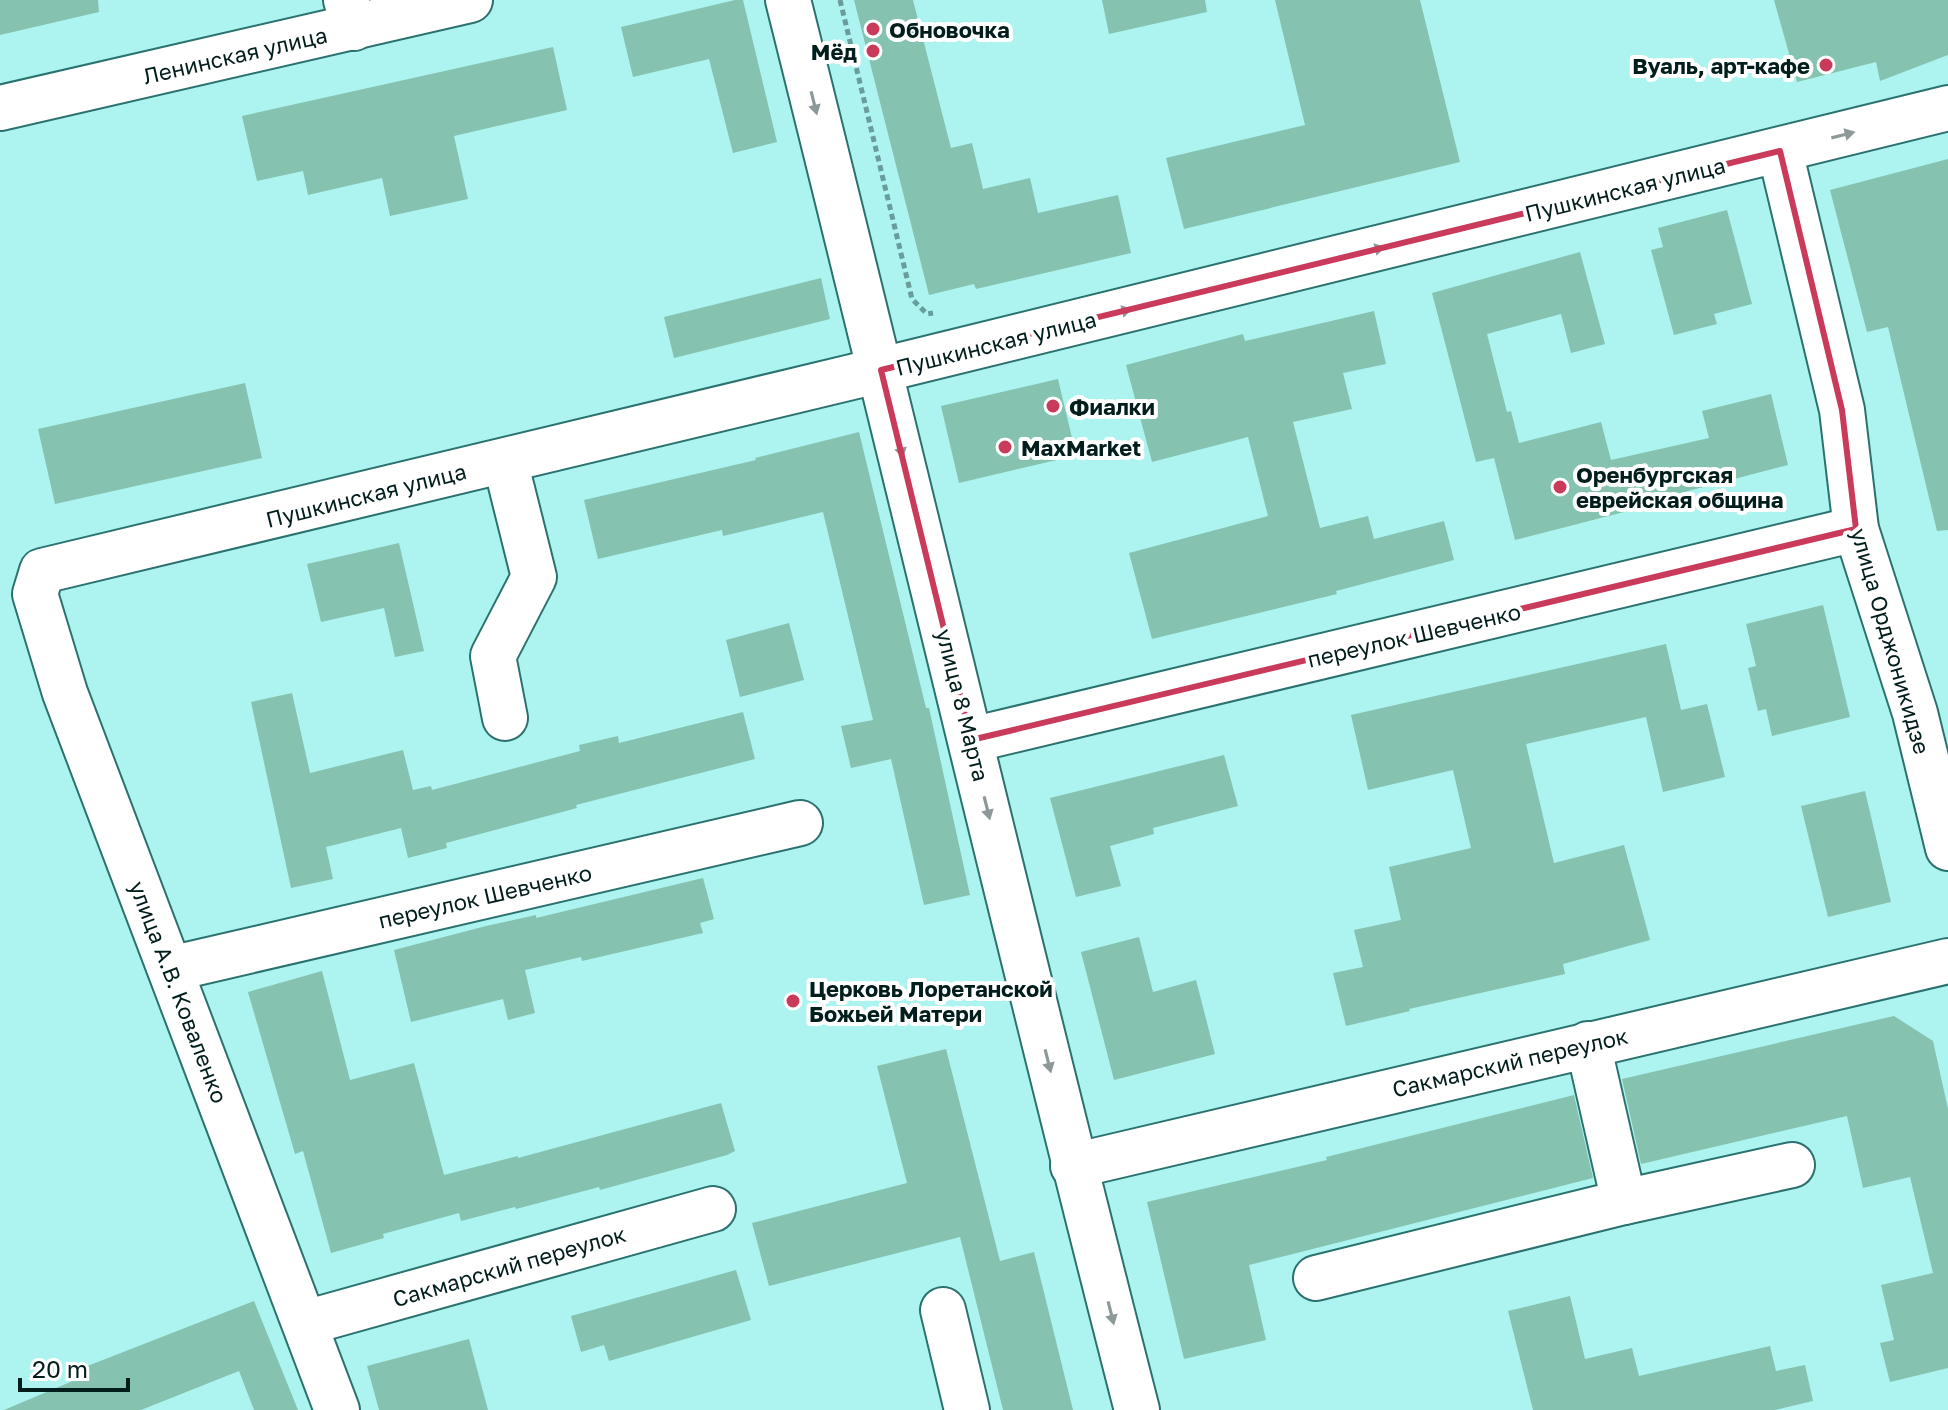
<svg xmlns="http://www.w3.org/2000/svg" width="1948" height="1410" font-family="'Golos Text',sans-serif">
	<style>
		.building { fill: #85c2af }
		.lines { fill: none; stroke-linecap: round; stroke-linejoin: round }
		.minor-casing { stroke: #2b726f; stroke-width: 48 }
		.major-casing { stroke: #2b726f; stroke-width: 48 }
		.path { stroke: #689d9b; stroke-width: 5; stroke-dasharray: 6 4; stroke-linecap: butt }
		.minor { stroke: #fff; stroke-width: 44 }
		.major { stroke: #fff; stroke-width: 44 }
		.oneway { fill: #8d9999 }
		.marked { fill: none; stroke: #ca3a5a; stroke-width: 6; stroke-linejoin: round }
		.poi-dot { fill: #ca3a5a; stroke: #fff; stroke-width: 3 }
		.labels { text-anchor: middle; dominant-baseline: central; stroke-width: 8; stroke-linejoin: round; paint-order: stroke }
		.poi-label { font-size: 22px; font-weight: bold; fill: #011d1c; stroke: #fff; text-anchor: start }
		.street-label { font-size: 22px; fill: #011d1c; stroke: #fff }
	</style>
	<rect width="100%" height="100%" fill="#adf4f0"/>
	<g class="building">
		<polygon points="0,0 98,0 99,12 0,35"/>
		<polygon points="735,0 743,0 777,142 733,153 709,59 633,77 621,27"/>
		<polygon points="854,0 913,0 951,148 972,143 983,189 1030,178 1038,213 1118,195 1131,253 976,289 974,284 929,295"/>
		<polygon points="1102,0 1205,0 1207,12 1109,34"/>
		<polygon points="1275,0 1420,0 1460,162 1184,229 1166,158 1305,125"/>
		<polygon points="1774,0 1948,0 1948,55 1880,81 1876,62 1797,82"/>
		<polygon points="553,47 567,110 454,136 468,199 390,216 382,178 308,195 303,171 257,181 242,116"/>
		<polygon points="1948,159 1948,530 1937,531 1888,327 1867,332 1830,190"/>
		<polygon points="1727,210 1752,304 1714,314 1717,324 1674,335 1651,250 1663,247 1658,228"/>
		<polygon points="1580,252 1605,344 1571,353 1561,314 1487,334 1507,412 1511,411 1519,443 1601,422 1611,460 1709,438 1702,411 1771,394 1788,465 1623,508 1624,512 1515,540 1494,458 1476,462 1432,293"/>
		<polygon points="821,278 830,319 674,358 664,317"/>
		<polygon points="1374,311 1386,364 1343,373 1352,409 1293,422 1320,528 1368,516 1374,539 1444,521 1454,560 1336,591 1337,594 1152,639 1129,553 1268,516 1248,437 1152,462 1126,365 1243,334 1245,341"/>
		<polygon points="1058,379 1072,438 1056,441 1061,459 959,483 941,406"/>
		<polygon points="245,383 262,458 55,504 38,429"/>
		<polygon points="859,432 926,708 929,708 970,895 924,905 891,759 851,768 841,726 873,720 823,512 723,536 722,530 598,559 584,500 756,460 755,458"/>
		<polygon points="399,543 424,651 395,657 384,608 321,622 307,564"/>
		<polygon points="1823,605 1850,717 1772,736 1766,709 1758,711 1748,668 1756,666 1746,624"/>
		<polygon points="789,623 804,680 740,697 726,640"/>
		<polygon points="1666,644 1681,710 1707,704 1725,777 1663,792 1646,717 1526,744 1554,863 1624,845 1650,940 1563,964 1565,974 1409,1009 1410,1011 1346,1026 1333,973 1363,967 1354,930 1401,920 1389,867 1471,848 1453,770 1368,790 1351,715"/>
		<polygon points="292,693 310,773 403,750 413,790 431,786 432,790 580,751 579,745 618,736 619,743 743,712 755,759 576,805 577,808 446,843 447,848 408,858 401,828 326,847 333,879 291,888 251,702"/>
		<polygon points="1224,755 1238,806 1153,828 1154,834 1110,846 1121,886 1076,897 1050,798"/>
		<polygon points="1865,791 1891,902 1828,917 1801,806"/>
		<polygon points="703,878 714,919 700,923 703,933 582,961 581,957 525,970 535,1013 508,1020 503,999 411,1022 394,950 486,926 536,915 536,918"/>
		<polygon points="1139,937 1153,992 1196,980 1215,1054 1114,1080 1081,952"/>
		<polygon points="322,971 350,1080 414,1063 444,1175 518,1156 518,1158 721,1103 735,1151 727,1155 600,1190 599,1187 516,1209 515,1207 461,1221 459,1213 383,1234 384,1238 331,1253 303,1151 295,1154 248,992"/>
		<polygon points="1894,1016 1933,1041 1948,1109 1948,1368 1890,1382 1880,1343 1894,1340 1881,1285 1933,1273 1910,1177 1863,1188 1847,1116 1641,1164 1622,1079"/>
		<polygon points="946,1049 1000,1261 1034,1252 1073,1410 1003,1410 960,1237 769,1286 752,1223 907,1183 877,1066"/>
		<polygon points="1574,1095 1593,1178 1249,1265 1266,1340 1184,1359 1147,1202 1327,1160 1326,1157"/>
		<polygon points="736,1270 751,1320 609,1361 604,1345 581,1352 571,1316"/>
		<polygon points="1570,1296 1585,1359 1632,1348 1639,1376 1770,1346 1776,1371 1805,1365 1813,1401 1775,1410 1533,1410 1508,1311"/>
		<polygon points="254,1301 298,1410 254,1410 239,1371 141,1410 4,1410 75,1380 72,1372"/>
		<polygon points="469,1339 488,1410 379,1410 367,1366"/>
	</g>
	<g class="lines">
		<defs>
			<g id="minor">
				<polyline points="346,0 354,28"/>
				<polyline points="1780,151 1842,410 1856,529 1915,713 1948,848"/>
				<polyline points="505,718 493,656 534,577 505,461"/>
				<polyline points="971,740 1856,529"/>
				<polyline points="170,969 800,823"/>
				<polyline points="1073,1166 1948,961"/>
				<polyline points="1624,1202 1792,1165"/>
				<polyline points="1316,1278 1624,1202 1588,1044"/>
				<polyline points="943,1310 967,1410"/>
				<polyline points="305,1323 713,1209"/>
				<polyline points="337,1410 65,693 35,594 42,571 881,370"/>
			</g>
			<g id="major">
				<path d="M788 0C906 470 1016 941 1137 1410"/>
				<polyline points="0,108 470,0"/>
				<polyline points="881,370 1948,108"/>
			</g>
		</defs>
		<use href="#minor" class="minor-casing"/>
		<use href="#major" class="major-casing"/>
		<polyline class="path" points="840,0 912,299 927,314 933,313"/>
		<use href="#minor" class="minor"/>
		<use href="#major" class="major"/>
	</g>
	<defs><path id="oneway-solid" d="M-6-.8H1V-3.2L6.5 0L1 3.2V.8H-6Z" transform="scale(2)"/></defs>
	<g class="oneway">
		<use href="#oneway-solid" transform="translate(814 103) rotate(76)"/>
		<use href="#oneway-solid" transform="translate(1843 135) rotate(-14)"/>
		<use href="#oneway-solid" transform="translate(1373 250) rotate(-14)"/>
		<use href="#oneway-solid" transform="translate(1120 312) rotate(-14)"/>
		<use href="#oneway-solid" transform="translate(900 446) rotate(76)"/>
		<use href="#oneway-solid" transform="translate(987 808) rotate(76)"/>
		<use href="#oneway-solid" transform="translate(1048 1061) rotate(76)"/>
		<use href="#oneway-solid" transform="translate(1111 1313) rotate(76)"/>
	</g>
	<path class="marked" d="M1780 151 1842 410 1856 529 971 740 881 370Z"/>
	<g class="poi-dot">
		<circle cx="873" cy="29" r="8"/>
		<circle cx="873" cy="51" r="8"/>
		<circle cx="1826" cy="65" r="8"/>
		<circle cx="1053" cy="406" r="8"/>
		<circle cx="1005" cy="447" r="8"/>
		<circle cx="1560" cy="487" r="8"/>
		<circle cx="793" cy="1001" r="8"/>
	</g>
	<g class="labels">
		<g class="poi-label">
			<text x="889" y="29">Обновочка</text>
			<text x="857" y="51" text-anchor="end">Мёд</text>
			<text x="1810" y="65" text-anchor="end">Вуаль, арт-кафе</text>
			<text x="1069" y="406">Фиалки</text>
			<text x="1021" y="447">MaxMarket</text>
			<text x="1576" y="474">Оренбургская<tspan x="1576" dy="25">еврейская община</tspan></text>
			<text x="809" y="988">Церковь Лоретанской<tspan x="809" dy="25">Божьей Матери</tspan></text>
		</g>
		<g class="street-label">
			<text transform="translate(235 55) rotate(-13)">Ленинская улица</text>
			<text transform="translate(1625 189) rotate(-14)">Пушкинская улица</text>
			<text transform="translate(996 343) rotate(-14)">Пушкинская улица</text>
			<text transform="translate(366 495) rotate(-14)">Пушкинская улица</text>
			<text transform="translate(1414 635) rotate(-13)">переулок Шевченко</text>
			<text transform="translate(1891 641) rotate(74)">улица Орджоникидзе</text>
			<text transform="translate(963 705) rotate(76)">улица 8 Марта</text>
			<text transform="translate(485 896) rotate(-13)">переулок Шевченко</text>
			<text transform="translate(179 992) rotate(69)">улица А.В. Коваленко</text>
			<text transform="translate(1510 1062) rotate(-13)">Сакмарский переулок</text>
			<text transform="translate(509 1266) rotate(-16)">Сакмарский переулок</text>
		</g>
	</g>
	<path d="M20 1378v12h108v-12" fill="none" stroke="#011d1c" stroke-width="4"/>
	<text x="32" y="1378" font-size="24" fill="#011d1c" stroke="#ffffff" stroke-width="6" paint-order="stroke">20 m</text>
</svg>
